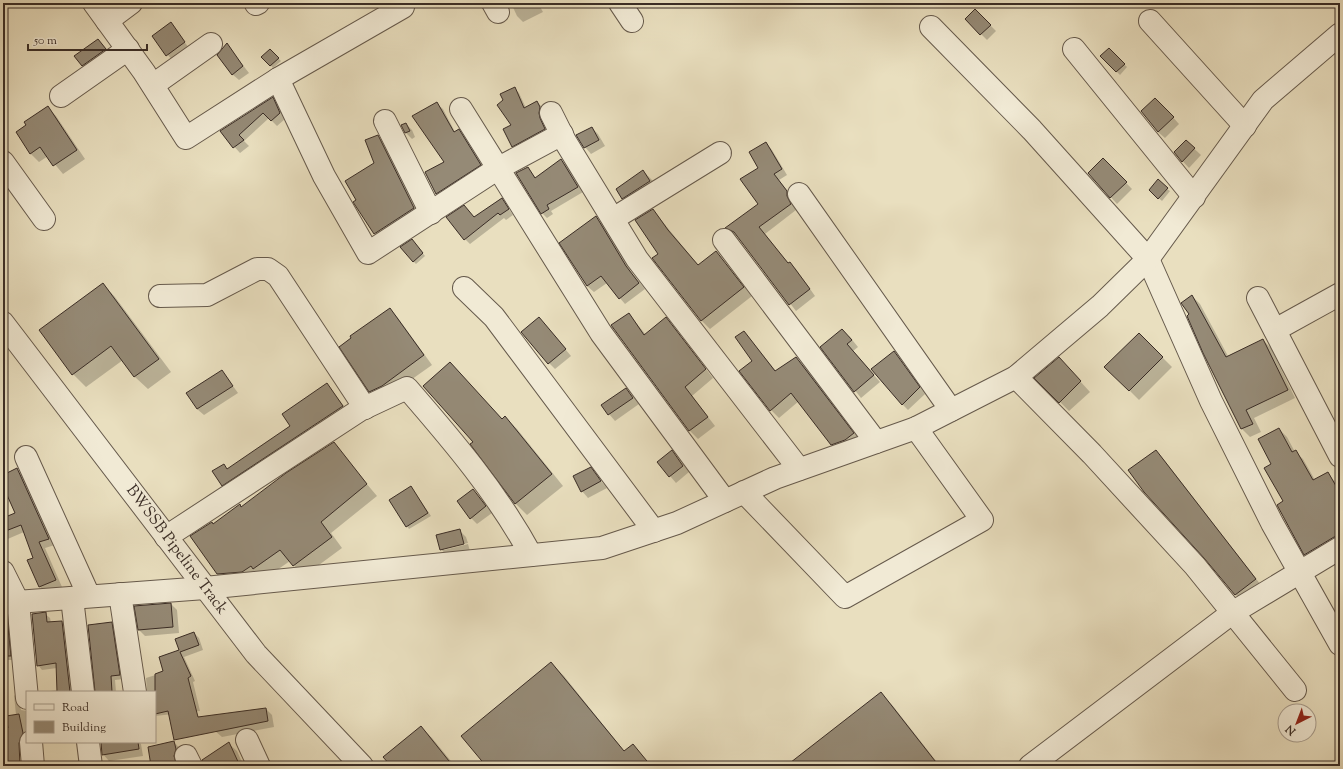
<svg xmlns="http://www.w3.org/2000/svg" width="1343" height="769" font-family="'Sorts Mill Goudy',serif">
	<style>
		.shadow { fill: #0003 }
		.building { fill: #958a76; stroke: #3a2d26 }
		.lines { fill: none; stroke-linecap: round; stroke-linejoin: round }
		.minor-casing { stroke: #665a4c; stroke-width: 24 }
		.minor { stroke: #f1ead5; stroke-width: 22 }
		.labels { text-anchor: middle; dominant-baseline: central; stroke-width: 3; stroke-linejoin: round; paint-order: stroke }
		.street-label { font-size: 16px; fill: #3a2d26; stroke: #f1ead5 }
	</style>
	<rect width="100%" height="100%" fill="#e9dfbf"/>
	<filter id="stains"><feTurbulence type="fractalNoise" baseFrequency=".005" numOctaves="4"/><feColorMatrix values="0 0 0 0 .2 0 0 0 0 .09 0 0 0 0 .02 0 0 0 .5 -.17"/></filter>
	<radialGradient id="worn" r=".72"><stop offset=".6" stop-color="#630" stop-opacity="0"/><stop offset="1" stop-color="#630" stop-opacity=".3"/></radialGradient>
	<g class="shadow">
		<polygon points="322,3 334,3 325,7"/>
		<polygon points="511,3 538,3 543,12 523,22 517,16"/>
		<polygon points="975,10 996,31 987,40 966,19"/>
		<polygon points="171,24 189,48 172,60 153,36"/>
		<polygon points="98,40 111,56 89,72 82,66"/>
		<polygon points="227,45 249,73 239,80 232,74"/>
		<polygon points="1109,49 1127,67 1120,75 1101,56"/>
		<polygon points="270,50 281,61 273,68 263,57"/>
		<polygon points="515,89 519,93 526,108 537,102 541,106 544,112 542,117 543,123 548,133 517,150 513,146"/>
		<polygon points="273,98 278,104 285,119 277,126 269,118 244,141 249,146 240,153 221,132"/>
		<polygon points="437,104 443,109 455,132 458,130 464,136 486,171 442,199 436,194 446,162"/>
		<polygon points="1162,105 1179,124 1165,138 1158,132"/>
		<polygon points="47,107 56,116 85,159 63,174 48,156 39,162 30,153"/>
		<polygon points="406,124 412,130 415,137 412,139 406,133 402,125"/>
		<polygon points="592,128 598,134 605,146 591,154 585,147"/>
		<polygon points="378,136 383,141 419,214 380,239 355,203 375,163"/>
		<polygon points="1186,141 1201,155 1189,168 1175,153"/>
		<polygon points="766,143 772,150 787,175 779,180 793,198 792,202 796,210 765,234 789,264 796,269 815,296 796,311 739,237 727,228 759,204 759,168"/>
		<polygon points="1103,159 1132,189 1117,204 1089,173"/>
		<polygon points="561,160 566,165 583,192 551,211 553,214 547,218 542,213 527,168 536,178"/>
		<polygon points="643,171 653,181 659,191 632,208 623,198"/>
		<polygon points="1167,189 1170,191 1162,201 1153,193"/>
		<polygon points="502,199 513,215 506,220 504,218 470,244 465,239 474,218"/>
		<polygon points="653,210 699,266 716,252 752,296 710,329 701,320 659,254"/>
		<polygon points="596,218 602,224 632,273 645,289 625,304 607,283 594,292 587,286 561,243"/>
		<polygon points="415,244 425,256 416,264 413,261"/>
		<polygon points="103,284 115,297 171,372 148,389 135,377 123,360 86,387 73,374 41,330"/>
		<polygon points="1192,296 1200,304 1228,356 1263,340 1271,348 1295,398 1254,418 1261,432 1250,437 1242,429 1204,352 1191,314"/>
		<polygon points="390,309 398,318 432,365 391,394 379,400 370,391"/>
		<polygon points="629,314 646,335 666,318 713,378 692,396 715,426 698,439 690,431 612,325"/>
		<polygon points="545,325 571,356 555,369 549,363"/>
		<polygon points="744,332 776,371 796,358 804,366 861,442 840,453 799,401 779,418 771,410"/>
		<polygon points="1139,334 1172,367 1139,400 1106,367"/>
		<polygon points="849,336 858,347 853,351 880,382 861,398 822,348"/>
		<polygon points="894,352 925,394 908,410 902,404"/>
		<polygon points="1068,368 1090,392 1069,411 1036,378"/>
		<polygon points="222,371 238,393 204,415 197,409"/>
		<polygon points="327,384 350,414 230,493 223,485 223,465 228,470 291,427"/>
		<polygon points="626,389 639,404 615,421 609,414"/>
		<polygon points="505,417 517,429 563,486 527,515 515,503 502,420"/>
		<polygon points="1279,429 1287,437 1295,452 1303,459 1315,480 1328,473 1340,489 1340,547 1313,562 1305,554 1272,465"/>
		<polygon points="333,444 377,496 331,533 342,548 304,576 290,561 264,579 228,585 217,574 213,525 242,508"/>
		<polygon points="672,451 689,472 676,483 658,462"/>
		<polygon points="1156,451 1165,461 1264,589 1245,604 1235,594"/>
		<polygon points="590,468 607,488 588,498 582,491"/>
		<polygon points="17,470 23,476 55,545 45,548 62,587 46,593 40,587 29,561 34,559 24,532 3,541 3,519 16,513 3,484 3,476"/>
		<polygon points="411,487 431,516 409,529 407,526"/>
		<polygon points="473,490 492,513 477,524 471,518"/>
		<polygon points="460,531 466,537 468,543 444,548 444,550 468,544 470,551 447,556 441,549"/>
		<polygon points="171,604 177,610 179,633 145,636 139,630"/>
		<polygon points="45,614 50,618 51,623 62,622 67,627 74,692 40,692 58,690 57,668 42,670 38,665"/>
		<polygon points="3,618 6,618 10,622 14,660 3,660"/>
		<polygon points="111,623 116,628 124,679 115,680 116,692 96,692"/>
		<polygon points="194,633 199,638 203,650 184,657 195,681 193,682 200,711 155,716 155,692 147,692 146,678 165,672"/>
		<polygon points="551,663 564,676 625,752 633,745 652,766 488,766"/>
		<polygon points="880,693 893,706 940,766 801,766"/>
		<polygon points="14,695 19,700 21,710 27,711 27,737 24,756 16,757 16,766 3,766 3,724 8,723 16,715"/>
		<polygon points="266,709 272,715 274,727 222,737 215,731"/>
		<polygon points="421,727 432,738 455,766 392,766"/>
		<polygon points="108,742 139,742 141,744 143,756 109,761 103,754"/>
		<polygon points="174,742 181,750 182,766 152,766"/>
		<polygon points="229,744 237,751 241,760 248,766 216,766"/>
	</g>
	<g class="building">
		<polygon points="975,9 991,25 980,35 965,19"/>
		<polygon points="171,22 185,42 166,56 152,36"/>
		<polygon points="98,39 106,49 82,66 74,56"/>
		<polygon points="227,43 243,66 232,75 217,55"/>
		<polygon points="1109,48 1125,64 1116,72 1100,56"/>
		<polygon points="270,49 279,58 270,66 261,57"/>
		<polygon points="515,87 524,108 537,101 540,107 539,113 540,118 545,129 512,147 503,129 511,125 497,105 503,100 500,94"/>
		<polygon points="273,97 280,113 271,121 263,113 239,135 244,140 233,148 220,131"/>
		<polygon points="1155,98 1174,117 1158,132 1141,111"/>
		<polygon points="437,102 454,132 459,129 481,165 436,194 425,172 444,162 412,116"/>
		<polygon points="48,106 77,150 53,166 40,147 30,154 16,132 26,125 24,122"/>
		<polygon points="406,123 410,131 405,133 401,125"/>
		<polygon points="592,127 599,140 584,148 576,135"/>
		<polygon points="378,135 414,208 374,234 353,202 356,200 345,181 374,163 365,140"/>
		<polygon points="1186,140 1195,148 1182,162 1174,152"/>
		<polygon points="766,142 782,169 774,174 787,191 787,196 791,204 759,227 788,263 790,262 810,289 789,305 734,232 725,228 758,204 740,179 758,168 749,152"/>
		<polygon points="1103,158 1127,182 1110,198 1088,173"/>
		<polygon points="561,159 578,187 547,205 549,209 541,214 516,173 528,167 535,178"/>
		<polygon points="643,170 650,181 622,199 616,189"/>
		<polygon points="1158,179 1168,188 1158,199 1149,190"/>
		<polygon points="502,198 509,209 500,215 498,213 464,240 446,217 464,205 474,217"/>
		<polygon points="653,209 668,230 698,265 716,251 744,287 701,321 652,258 658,254 635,220"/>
		<polygon points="596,216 626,266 639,283 619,299 601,276 587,286 559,243"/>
		<polygon points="412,239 423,253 413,262 400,247"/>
		<polygon points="103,283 159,359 134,377 111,346 72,375 39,330"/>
		<polygon points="1192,295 1226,357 1263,339 1288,390 1246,410 1253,424 1241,429 1203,353 1187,316 1189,314 1181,303"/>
		<polygon points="390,308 424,355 382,386 369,392 339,347 351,338 350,336"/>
		<polygon points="629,313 644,335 666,317 706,369 685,387 708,417 689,431 611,325"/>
		<polygon points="539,317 566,349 548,364 521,332"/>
		<polygon points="842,329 852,340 847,344 874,375 854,392 820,347"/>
		<polygon points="744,331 775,371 796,357 854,433 845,440 831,445 791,393 770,411 739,371 752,361 735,337"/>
		<polygon points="1139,333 1163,357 1129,391 1104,367"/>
		<polygon points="894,351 920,387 902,405 871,369"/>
		<polygon points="1059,357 1081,381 1059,403 1034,378"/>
		<polygon points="450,362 502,419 505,416 552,474 515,504 470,444 473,442 423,386"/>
		<polygon points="222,370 233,386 197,409 186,393"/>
		<polygon points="327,383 343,406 222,486 212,471 224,464 227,469 290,426 282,414"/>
		<polygon points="626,388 633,398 608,415 601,405"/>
		<polygon points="1279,428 1292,452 1296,450 1313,480 1328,472 1340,493 1340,536 1334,537 1304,555 1277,505 1283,501 1264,468 1271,464 1258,439"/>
		<polygon points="334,442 367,484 321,522 332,537 293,566 280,550 253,569 251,566 242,572 217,574 190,536 212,522 213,524 240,504 241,507 286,473"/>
		<polygon points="672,450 683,466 669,477 657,462"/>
		<polygon points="1156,450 1256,579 1235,595 1204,558 1144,492 1128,470"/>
		<polygon points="591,467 601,481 581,492 573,476"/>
		<polygon points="17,468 49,539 39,542 56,580 39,587 27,560 33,558 21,525 3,532 3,518 15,513 3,486 3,475"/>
		<polygon points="411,486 428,513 406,527 389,500"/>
		<polygon points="473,489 486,506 470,519 457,501"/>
		<polygon points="460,529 464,544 440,550 436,535"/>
		<polygon points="171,603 173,627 138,630 134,606"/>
		<polygon points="46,612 47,622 62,621 70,692 57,692 56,663 37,666 32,614"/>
		<polygon points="3,617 7,617 11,656 3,656"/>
		<polygon points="112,622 120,675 111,676 112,692 95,692 88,625"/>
		<polygon points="194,632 199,645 180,652 191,676 188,678 198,717 266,708 268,721 174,740 168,711 155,714 155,674 163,671 159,657 179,650 175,639"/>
		<polygon points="551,662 624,751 633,744 651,766 486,766 461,736"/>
		<polygon points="881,692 939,766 786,766"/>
		<polygon points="19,714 23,733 19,743 20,766 3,766 3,729 8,728 6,716"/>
		<polygon points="421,726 453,766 391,766 383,757"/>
		<polygon points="174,741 176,749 174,756 177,766 151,766 148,747"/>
		<polygon points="101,742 138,742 139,749 102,755"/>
		<polygon points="229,742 240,766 203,766 202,760"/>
	</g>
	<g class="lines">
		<defs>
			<g id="minor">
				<polyline points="94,3 144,72 186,138 278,79 403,7"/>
				<polyline points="493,3 498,12"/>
				<polyline points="620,3 632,21"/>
				<polyline points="256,4 258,3"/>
				<polyline points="107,21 131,3"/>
				<polyline points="1150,21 1245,126"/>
				<polyline points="931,27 1032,130 1148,259 1211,401 1272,523 1340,644"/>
				<polyline points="1074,49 1194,197"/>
				<polyline points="278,79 324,176 368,253 497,169 562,134"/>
				<polyline points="153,85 211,44"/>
				<polyline points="61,96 128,49"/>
				<polyline points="461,109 601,333 725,501"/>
				<polyline points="551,113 565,141 637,259 799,469"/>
				<polyline points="385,121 431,213"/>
				<polyline points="3,162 44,219"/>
				<polyline points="799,194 951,410"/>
				<polyline points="613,219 720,153"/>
				<polyline points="724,240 876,442"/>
				<polyline points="464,288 494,317 654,531"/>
				<polyline points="160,296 207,295 257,269 268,269 278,276 365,408"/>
				<polyline points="1258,298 1340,456"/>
				<polyline points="3,323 256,654 362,766"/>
				<polyline points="1275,330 1340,294"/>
				<polyline points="1016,377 1092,454 1195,566 1295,690"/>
				<polyline points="26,457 89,596"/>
				<polyline points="744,492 845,597 982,520 916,428"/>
				<path d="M166 537 360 410 407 388C453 441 498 494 531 555"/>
				<polyline points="3,572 18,602 27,698"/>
				<polyline points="120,594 135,692"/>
				<polyline points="72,598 83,692"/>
				<polyline points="3,603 205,588 602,548 677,523 775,478 916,428 1016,377 1100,306 1148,259 1263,100 1340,34"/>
				<polyline points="247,740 259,766"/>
				<polyline points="31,742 33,766"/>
				<polyline points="88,742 91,766"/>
				<polyline points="186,756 191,766"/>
				<polyline points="1030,766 1232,613 1340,548"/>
			</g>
		</defs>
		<use href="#minor" class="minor-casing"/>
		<use href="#minor" class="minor"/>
	</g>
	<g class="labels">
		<g class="street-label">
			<text transform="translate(176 550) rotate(53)">BWSSB Pipeline Track</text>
		</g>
	</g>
	<rect width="1343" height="769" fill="none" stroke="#e9dfbf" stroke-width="16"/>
	<rect x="4" y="4" width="1335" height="761" fill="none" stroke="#3a2d26" stroke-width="2"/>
	<rect x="8" y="8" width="1327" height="753" fill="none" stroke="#3a2d26"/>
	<rect x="26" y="691" width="130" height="52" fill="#f1ead5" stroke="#a89e8f"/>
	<rect x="34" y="704" width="20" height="6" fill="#f1ead5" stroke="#a89e8f"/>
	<text x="62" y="711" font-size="12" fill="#3a2d26">Road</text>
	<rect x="34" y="721" width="20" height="12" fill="#958a76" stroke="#a89e8f"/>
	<text x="62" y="731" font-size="12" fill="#3a2d26">Building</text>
	<g transform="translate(1297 723) rotate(222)"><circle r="19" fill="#f1ead5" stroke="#a89e8f"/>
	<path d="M0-3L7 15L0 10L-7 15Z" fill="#8f2418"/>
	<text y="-6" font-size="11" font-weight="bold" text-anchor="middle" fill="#3a2d26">N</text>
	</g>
	<path d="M28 44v6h119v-6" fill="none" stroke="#3a2d26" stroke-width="2"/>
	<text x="34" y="44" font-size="12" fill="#3a2d26" stroke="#f1ead5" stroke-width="3" paint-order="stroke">50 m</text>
	<rect width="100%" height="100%" filter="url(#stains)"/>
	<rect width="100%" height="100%" fill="url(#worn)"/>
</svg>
